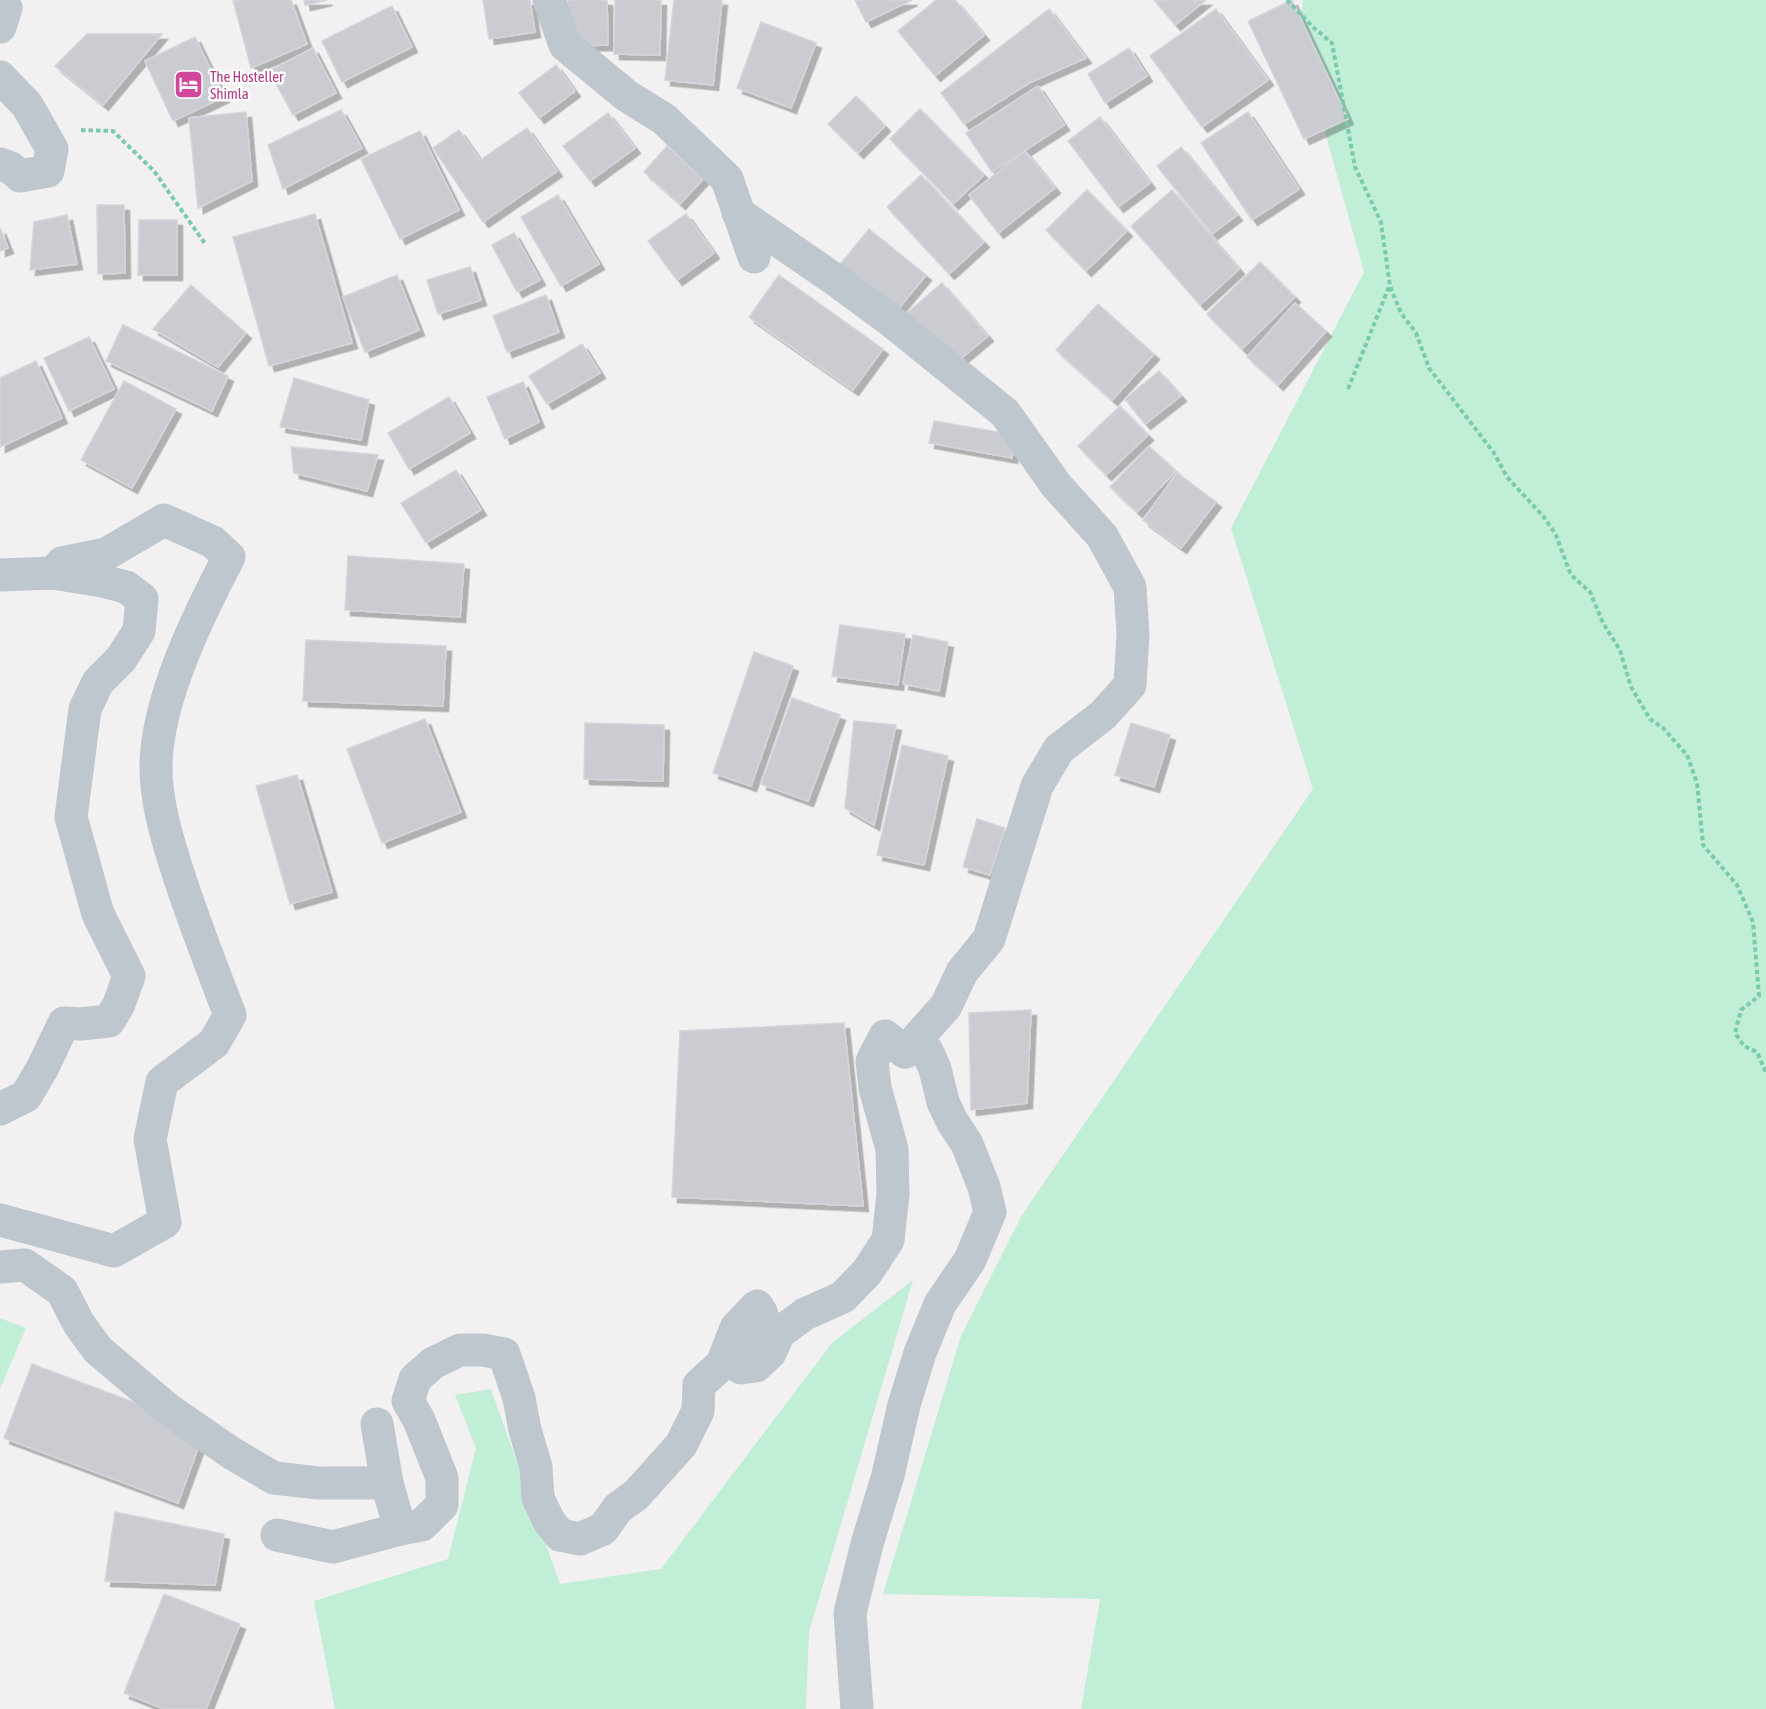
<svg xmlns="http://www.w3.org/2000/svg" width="1766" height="1709" font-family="'Asap Condensed',sans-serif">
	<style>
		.green { fill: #c0eed7 }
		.building { fill: #caccd2; stroke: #d4d5db; stroke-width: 1.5; filter: url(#shadow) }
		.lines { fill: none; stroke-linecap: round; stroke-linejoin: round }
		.path { stroke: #79cbab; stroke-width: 4; stroke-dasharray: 4.5 3; stroke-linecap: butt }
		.street { stroke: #bec6ce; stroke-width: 33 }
		.labels { text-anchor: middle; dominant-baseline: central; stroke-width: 5; stroke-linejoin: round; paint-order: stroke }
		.hotel-label { font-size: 15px; fill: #b23c85; stroke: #fff; text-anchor: start }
	</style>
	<defs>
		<filter id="shadow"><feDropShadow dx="5.5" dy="5.5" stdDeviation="0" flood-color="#0004"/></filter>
	</defs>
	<rect width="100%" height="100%" fill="#f2f0f0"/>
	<g class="green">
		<polygon points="1303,0 1766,0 1766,1709 1081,1709 1100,1599 883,1594 961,1336 1022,1215 1313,789 1231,528 1364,272 1299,39"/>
		<polygon points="913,1280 809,1632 806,1709 335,1709 314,1601 448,1559 476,1448 455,1395 491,1389 560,1584 661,1569 832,1343"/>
		<polygon points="0,1318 26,1328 0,1389"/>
	</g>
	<g class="building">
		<polygon points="233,0 291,0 307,44 251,68"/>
		<polygon points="304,0 327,0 305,5"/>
		<polygon points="483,0 530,0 535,32 489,39"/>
		<polygon points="568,0 607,0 608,45 569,46"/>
		<polygon points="615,0 661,0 660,55 614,54"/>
		<polygon points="674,0 722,0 713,85 665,80"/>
		<polygon points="855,0 912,0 866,22"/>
		<polygon points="936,0 955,0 984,35 935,76 898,31"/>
		<polygon points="1154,0 1206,0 1175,25"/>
		<polygon points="1292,0 1348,119 1304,139 1248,21"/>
		<polygon points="392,6 412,47 342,82 322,41"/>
		<polygon points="1049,9 1086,58 1029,83 964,124 941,93"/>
		<polygon points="1216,9 1268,80 1202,127 1150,56"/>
		<polygon points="761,22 816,43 791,108 737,88"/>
		<polygon points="87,34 162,34 103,105 55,66"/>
		<polygon points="195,37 224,97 173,121 145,61"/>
		<polygon points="313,48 336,93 293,115 269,71"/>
		<polygon points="1129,48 1147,76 1105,103 1088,74"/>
		<polygon points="556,65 575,91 539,118 519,93"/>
		<polygon points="1038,86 1064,125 992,172 966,133"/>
		<polygon points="856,96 885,126 858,153 828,124"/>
		<polygon points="920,109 984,175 953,204 890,139"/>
		<polygon points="341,110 362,148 283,189 268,145"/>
		<polygon points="246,112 252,181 198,208 189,118"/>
		<polygon points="1248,112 1299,189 1252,220 1201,143"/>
		<polygon points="608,113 635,148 590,181 563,146"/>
		<polygon points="1100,117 1150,183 1118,207 1068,141"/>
		<polygon points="527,128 557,171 483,222 433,148 459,130 480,160"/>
		<polygon points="420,131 459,210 400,239 361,159"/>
		<polygon points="667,146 703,179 680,204 644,172"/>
		<polygon points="1181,147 1237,215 1212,234 1157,166"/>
		<polygon points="1025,151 1055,188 998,233 969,195"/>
		<polygon points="921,175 984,242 949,274 887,207"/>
		<polygon points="1087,190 1127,231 1086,271 1046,230"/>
		<polygon points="1172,190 1239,269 1200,305 1131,226"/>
		<polygon points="558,195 599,264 561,286 521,217"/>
		<polygon points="97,205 124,205 125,273 98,274"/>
		<polygon points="315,214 352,343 269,366 233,237"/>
		<polygon points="686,214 714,253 677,280 648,241"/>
		<polygon points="67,215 77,264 30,270 34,222"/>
		<polygon points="139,220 177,220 177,275 138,275"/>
		<polygon points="0,228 8,248 0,251"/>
		<polygon points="869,229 926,275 894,314 837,268"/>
		<polygon points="514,233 540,280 517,292 492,245"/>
		<polygon points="1260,262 1295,297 1242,349 1207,314"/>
		<polygon points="470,267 481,300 438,314 427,280"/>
		<polygon points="397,275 419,330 365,352 343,297"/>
		<polygon points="779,275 883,349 853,390 749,317"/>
		<polygon points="942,283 988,336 953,365 907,313"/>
		<polygon points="191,285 246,333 218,367 153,329"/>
		<polygon points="546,295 559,332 507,352 493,316"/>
		<polygon points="1295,303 1326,331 1278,385 1247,357"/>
		<polygon points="1098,304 1154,354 1112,400 1056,350"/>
		<polygon points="123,325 228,376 212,411 106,361"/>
		<polygon points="89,337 114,389 69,411 44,358"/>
		<polygon points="582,344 600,373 547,404 529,376"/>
		<polygon points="36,361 62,418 0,447 0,378"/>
		<polygon points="1159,371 1181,396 1145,424 1125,399"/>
		<polygon points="294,378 369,400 361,440 280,427"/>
		<polygon points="124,381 176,409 132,488 81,460"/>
		<polygon points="523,382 539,422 505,439 487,397"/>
		<polygon points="449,397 470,433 409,469 388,433"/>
		<polygon points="1120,406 1148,435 1106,475 1078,446"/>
		<polygon points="934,421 1016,435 1012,458 929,443"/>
		<polygon points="1149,446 1176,471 1137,512 1110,487"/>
		<polygon points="291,447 378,455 367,491 294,473"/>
		<polygon points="456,470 481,510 426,543 401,503"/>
		<polygon points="1177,473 1216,502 1181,548 1143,520"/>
		<polygon points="348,556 464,564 460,617 345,610"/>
		<polygon points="840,625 905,634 898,685 832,676"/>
		<polygon points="913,635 948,642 939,691 903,684"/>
		<polygon points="306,640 446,646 443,706 303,701"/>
		<polygon points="754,652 793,666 751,786 713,773"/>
		<polygon points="792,698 840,715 808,801 761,784"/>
		<polygon points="425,719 461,812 382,843 347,749"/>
		<polygon points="854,721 896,725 874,825 845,808"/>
		<polygon points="585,723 664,725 663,781 584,779"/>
		<polygon points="1131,723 1170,735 1154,787 1115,775"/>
		<polygon points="902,745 948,756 924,865 877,855"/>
		<polygon points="297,775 332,892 290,904 256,786"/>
		<polygon points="977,819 1005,828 990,875 963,867"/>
		<polygon points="1031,1010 1027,1103 971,1110 969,1013"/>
		<polygon points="844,1023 863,1206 672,1197 680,1031"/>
		<polygon points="32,1364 205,1429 178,1503 4,1438"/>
		<polygon points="115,1512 224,1534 215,1585 105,1581"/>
		<polygon points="164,1594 240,1624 206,1709 164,1709 124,1693"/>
	</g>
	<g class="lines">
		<g class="path">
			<polyline points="1287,0 1314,28 1332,43 1355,167 1381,222 1390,286 1401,313 1416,333 1429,368 1494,453 1507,477 1543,516 1555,533 1571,575 1590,592 1603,623 1620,650 1631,687 1650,719 1663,728 1687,755 1697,783 1703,845 1737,885 1753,922 1759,996 1741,1010 1735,1033 1744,1046 1757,1052 1766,1073"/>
			<polyline points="81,130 113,131 154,171 206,245"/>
			<polyline points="1348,389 1389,287"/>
		</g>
		<g class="street">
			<polyline points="549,0 565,45 627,96 664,119 727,179 754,257"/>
			<polyline points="0,2 6,8 0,27"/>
			<polyline points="0,77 27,105 52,149 48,171 20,176 11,168 0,164"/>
			<polyline points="0,575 53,573"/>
			<path d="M0 1109 26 1096 43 1067 64 1023 81 1024 109 1021 119 1004 129 976 98 914 71 817 85 709 98 682 121 659 139 631 142 599 126 587 102 581 53 573 62 563 106 554 164 520 213 542 229 557C199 614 156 701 156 767 156 806 169 845 181 882 196 927 213 971 230 1015L214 1043 162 1082 150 1139 165 1222 114 1251 0 1220"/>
			<polyline points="0,1267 25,1265 62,1291 79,1324 98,1350 169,1410 233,1454 274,1478 319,1483 387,1483 400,1529 422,1525 442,1505 442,1478 419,1420 408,1401 415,1379 433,1363 460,1350 483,1350 504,1354 519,1398 525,1430 536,1467 538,1498 549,1521 560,1535 580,1539 603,1529 618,1508 636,1495 681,1445 698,1411 699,1385 722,1364 736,1328 757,1306 762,1314 756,1334 737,1360 741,1368 756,1366 770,1353 779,1333 805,1314 843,1297 867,1272 888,1240 893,1194 892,1149 875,1088 872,1061 885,1036 905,1052 946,1006 962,972 989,939 1037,786 1059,749 1103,715 1130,685 1133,634 1130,587 1102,536 1056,485 1005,413 890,320 837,281 738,213"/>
			<polyline points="377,1424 387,1483"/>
			<polyline points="277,1535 333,1547 400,1529"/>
			<polyline points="857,1709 850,1613 867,1544 888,1475 904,1405 920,1353 940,1304 970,1260 990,1212 984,1187 967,1144 952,1121 943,1102 935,1069 927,1051 921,1046 905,1052"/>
		</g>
	</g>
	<defs>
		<symbol id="hotel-square" viewBox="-11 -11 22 22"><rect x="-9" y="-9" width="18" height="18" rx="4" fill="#d1479c" stroke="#fff"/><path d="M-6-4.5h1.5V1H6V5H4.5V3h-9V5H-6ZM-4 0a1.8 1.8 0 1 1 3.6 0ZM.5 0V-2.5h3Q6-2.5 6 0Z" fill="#fff"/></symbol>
	</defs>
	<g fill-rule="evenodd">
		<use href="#hotel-square" x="172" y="68" width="33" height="33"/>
	</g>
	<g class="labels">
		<g class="hotel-label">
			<text x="210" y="76">The Hosteller<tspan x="210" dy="17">Shimla</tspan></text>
		</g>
	</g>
</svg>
